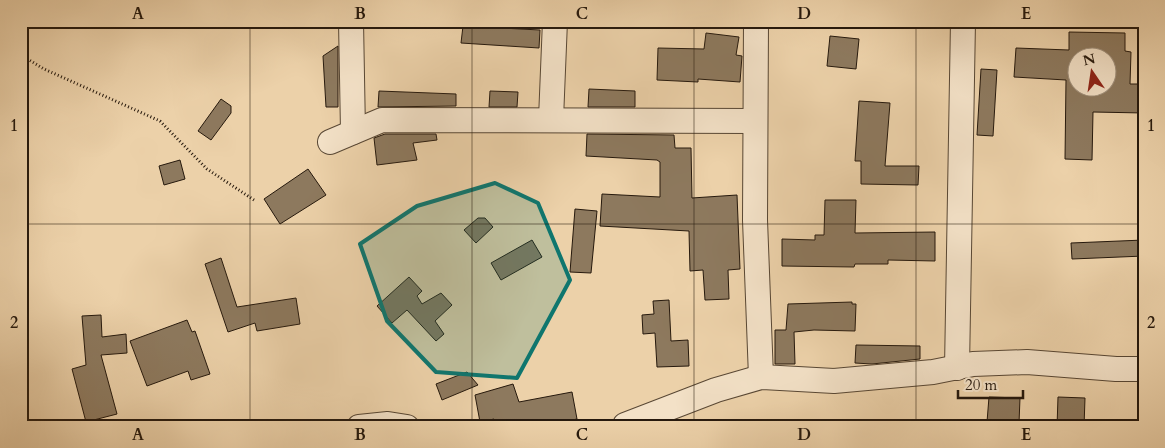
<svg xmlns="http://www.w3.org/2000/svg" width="1165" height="448" font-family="Cardo,serif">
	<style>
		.building { fill: #8d795e; stroke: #26190d; fill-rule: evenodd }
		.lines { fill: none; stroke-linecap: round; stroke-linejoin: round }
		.minor-casing { stroke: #584734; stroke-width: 26 }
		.path { stroke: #26190d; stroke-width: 3; stroke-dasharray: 1 2.5; stroke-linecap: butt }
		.minor { stroke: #f3e1c7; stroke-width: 24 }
		.marked { fill: #0f766e; fill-opacity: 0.2; stroke: #0f766e; stroke-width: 4; stroke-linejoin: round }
		.grid { fill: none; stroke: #26190d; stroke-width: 1; stroke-opacity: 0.55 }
		.neatline { fill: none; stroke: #26190d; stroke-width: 2 }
		.grid-label { font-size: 16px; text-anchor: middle; font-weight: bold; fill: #26190d }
	</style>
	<rect width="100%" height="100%" fill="#ecd1a9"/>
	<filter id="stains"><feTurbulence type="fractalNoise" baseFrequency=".004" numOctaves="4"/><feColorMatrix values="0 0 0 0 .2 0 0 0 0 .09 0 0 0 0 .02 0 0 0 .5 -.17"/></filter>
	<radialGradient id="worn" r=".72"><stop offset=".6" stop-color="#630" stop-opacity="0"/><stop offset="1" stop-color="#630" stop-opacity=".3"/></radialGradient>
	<g class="building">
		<polygon points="463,26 540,30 539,48 461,43"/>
		<path d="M1069 32 1125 33V51L1131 52 1130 84H1144V113L1093 112 1092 160 1065 159 1066 80 1014 77 1016 48 1069 50ZM1078 58H1108V88H1078Z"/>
		<polygon points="706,33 739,37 736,55 742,56 740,82 698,79 698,82 657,80 658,48 704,49"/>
		<polygon points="830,36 859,39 856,69 827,66"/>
		<polygon points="338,46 338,107 326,107 323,56"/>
		<polygon points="981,69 997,70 993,136 977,135"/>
		<polygon points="589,89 635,91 635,107 588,107"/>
		<polygon points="379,91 456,94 456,106 378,107"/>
		<polygon points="490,91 518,92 517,107 489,107"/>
		<polygon points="221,99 231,106 231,113 211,140 198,131"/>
		<polygon points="859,101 890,103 885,166 919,166 918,185 861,184 861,161 855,161"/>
		<polygon points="385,134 436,134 437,140 413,143 417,160 377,165 374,138"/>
		<polygon points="587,134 674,135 675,148 691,148 692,198 737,195 740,269 728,270 729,299 705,300 703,270 690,271 689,231 600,226 602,194 660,197 660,162 657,160 586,156"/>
		<polygon points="180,160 185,179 164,185 159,166"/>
		<polygon points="308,169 326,195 280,224 264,199"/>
		<polygon points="825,200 856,200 855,233 935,232 935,261 888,260 888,264 855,264 854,267 782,266 782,239 815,240 815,235 824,235"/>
		<polygon points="575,209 597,211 591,273 570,272"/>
		<polygon points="478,218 485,218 493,227 476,243 464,230"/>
		<polygon points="532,240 542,257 501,280 491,263"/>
		<polygon points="1144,240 1144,256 1072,259 1071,243"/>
		<polygon points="221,258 237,307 296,298 300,324 257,331 255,323 228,332 205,264"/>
		<polygon points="409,277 422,291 417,296 422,304 441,293 452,305 435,321 444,334 436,341 407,310 392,323 377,306"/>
		<polygon points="669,300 671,341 688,340 689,366 657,367 655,333 643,334 642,315 654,314 653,301"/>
		<polygon points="852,302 852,304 856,304 855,331 814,330 794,332 795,364 775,364 775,330 786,330 788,304"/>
		<polygon points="101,315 102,337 126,334 127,353 101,355 117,414 86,422 72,369 86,365 82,316"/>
		<polygon points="187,320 192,332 195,331 210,374 191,380 188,371 147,386 130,341"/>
		<polygon points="856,345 920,346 920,359 872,364 855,363"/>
		<polygon points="467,372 478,385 442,400 436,384"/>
		<polygon points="513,384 519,402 572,392 577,419 538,427 496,427 494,419 480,422 475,395"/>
		<polygon points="989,397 1020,398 1019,423 987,422"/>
		<polygon points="1058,397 1085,398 1084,427 1057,427"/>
	</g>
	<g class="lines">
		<defs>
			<g id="minor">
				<polyline points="351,21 353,132"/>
				<polyline points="756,21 755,220 761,377"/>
				<polyline points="551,119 555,21"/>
				<polyline points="330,142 382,120 755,121"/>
				<polyline points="957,368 963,21"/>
				<polyline points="625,425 716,390 761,377 834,381 933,372 973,364 1027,362 1116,369 1144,369"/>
				<polyline points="359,427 388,424 407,427"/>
			</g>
		</defs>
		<use href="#minor" class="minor-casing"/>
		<polyline class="path" points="21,55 44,69 160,121 207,169 254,200"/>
		<use href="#minor" class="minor"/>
	</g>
	<path class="marked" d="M495 183 538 203 570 280 517 378 436 372 387 321 360 244 417 206Z"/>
	<path class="grid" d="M250 21V427M472 21V427M694 21V427M916 21V427M21 224H1144"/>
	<rect width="1165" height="448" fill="none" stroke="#ecd1a9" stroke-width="55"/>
	<g transform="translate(1092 72) rotate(347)"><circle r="24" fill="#f3e1c7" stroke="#a1917d"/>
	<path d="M0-4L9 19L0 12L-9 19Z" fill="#8f2418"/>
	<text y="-8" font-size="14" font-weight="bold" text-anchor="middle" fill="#26190d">N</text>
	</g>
	<path d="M958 390v8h65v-8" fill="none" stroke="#26190d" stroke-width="2.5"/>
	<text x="965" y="390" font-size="15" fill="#26190d" stroke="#f3e1c7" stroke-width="4" paint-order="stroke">20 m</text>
	<rect x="28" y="28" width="1110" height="392" class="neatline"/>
	<g class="grid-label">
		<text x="138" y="19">A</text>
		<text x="360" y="19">B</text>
		<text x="582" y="19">C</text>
		<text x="804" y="19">D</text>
		<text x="1026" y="19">E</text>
		<text x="14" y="131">1</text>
		<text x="1151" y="131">1</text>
		<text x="14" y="328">2</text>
		<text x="1151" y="328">2</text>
		<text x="138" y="440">A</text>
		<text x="360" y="440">B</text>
		<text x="582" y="440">C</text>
		<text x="804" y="440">D</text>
		<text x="1026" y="440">E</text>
	</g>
	<rect width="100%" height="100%" filter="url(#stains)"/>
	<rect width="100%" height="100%" fill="url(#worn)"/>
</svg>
